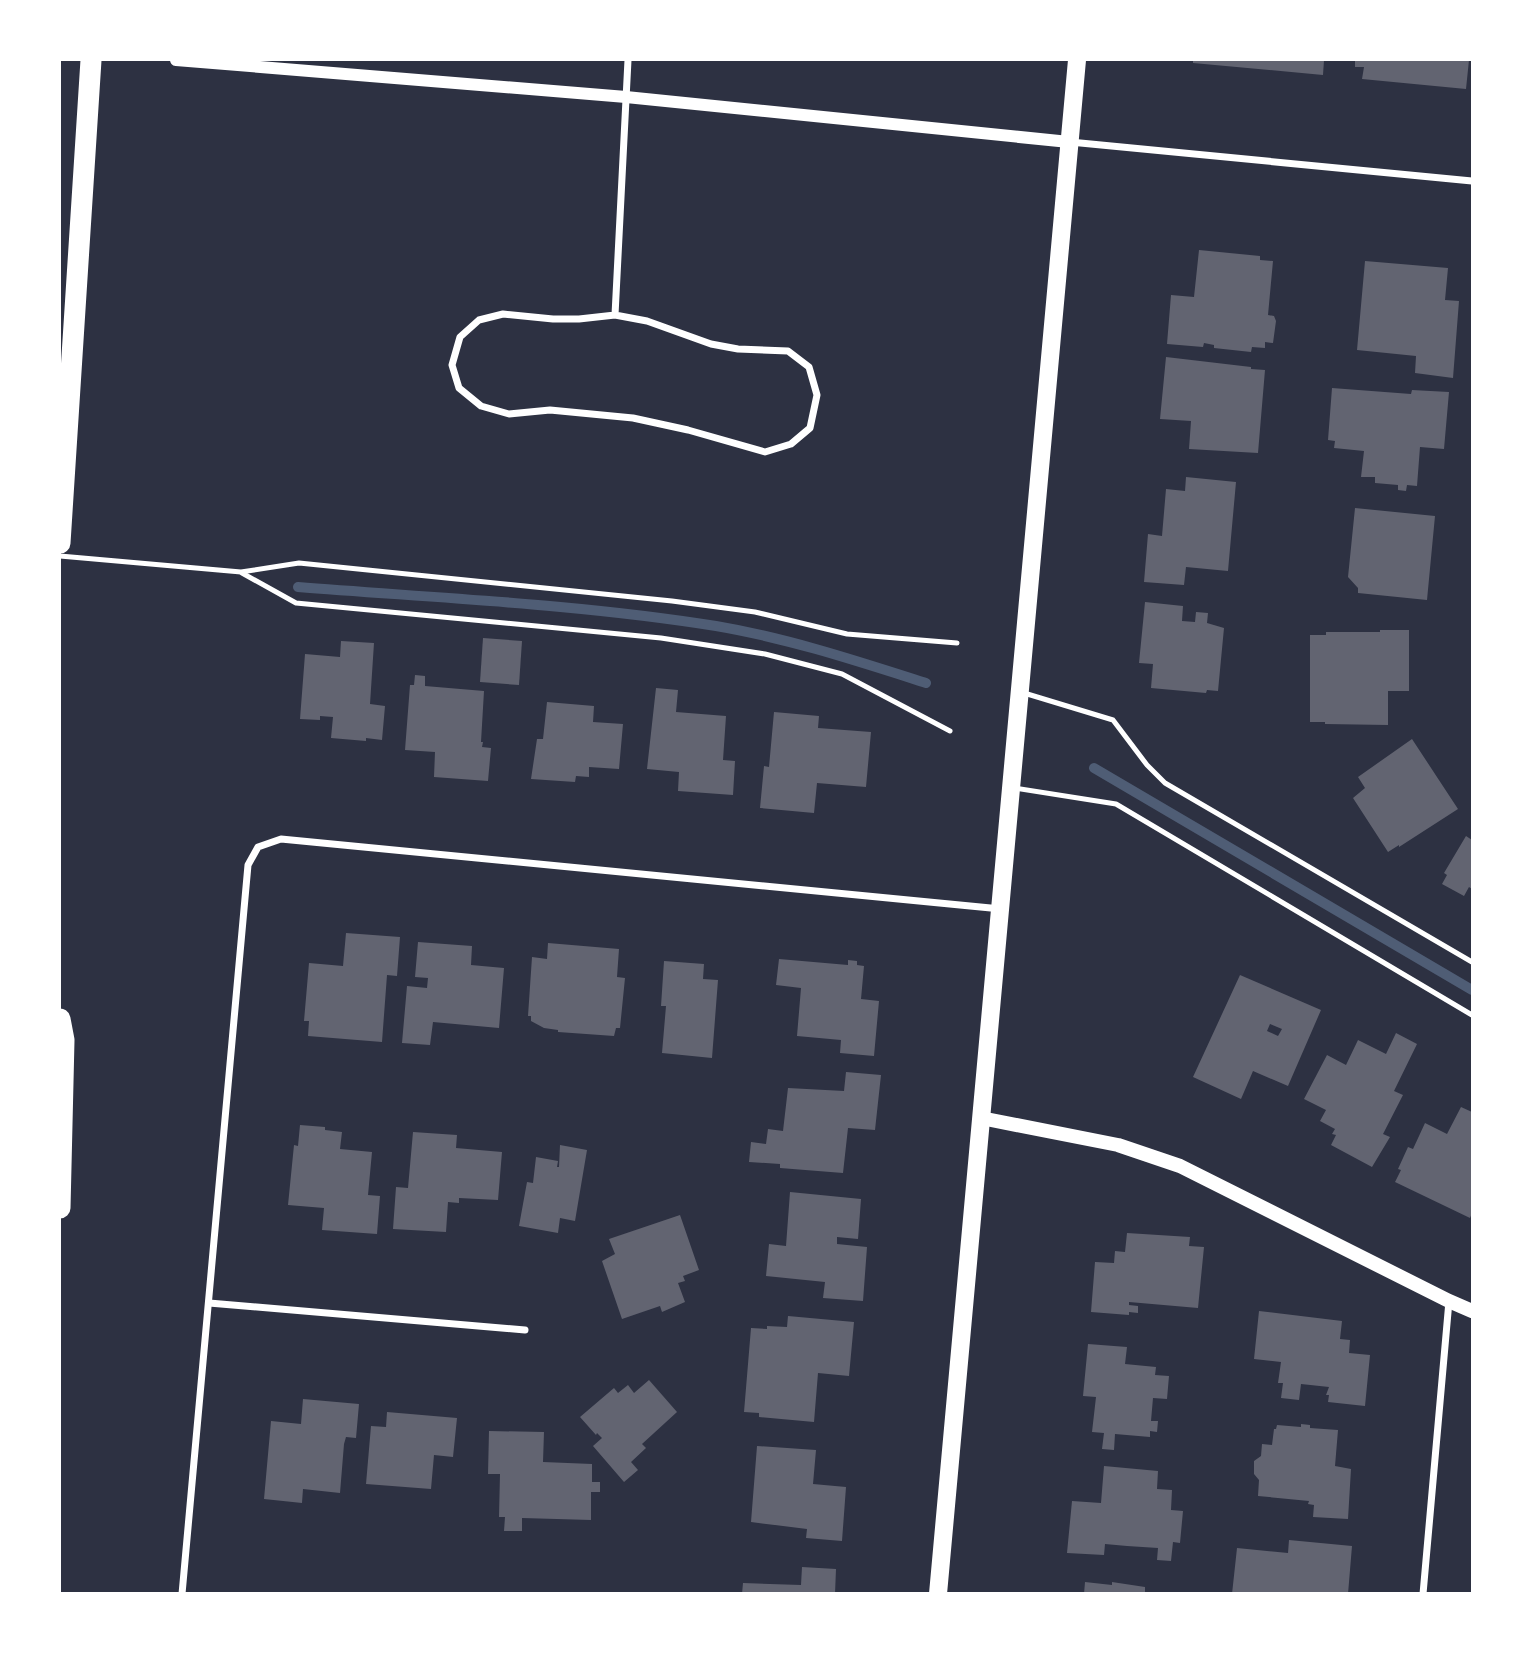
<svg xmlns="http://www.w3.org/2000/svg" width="1532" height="1653" font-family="Rubik,sans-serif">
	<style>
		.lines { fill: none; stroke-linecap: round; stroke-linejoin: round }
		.stream { stroke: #4f5d75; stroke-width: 10 }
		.building { fill: #626471; fill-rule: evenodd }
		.service { stroke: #fff; stroke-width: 5 }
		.minor { stroke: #fff; stroke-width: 7 }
		.tertiary { stroke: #fff; stroke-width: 12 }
		.secondary { stroke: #fff; stroke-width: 14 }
		.primary { stroke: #fff; stroke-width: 18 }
		.motorway { stroke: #fff; stroke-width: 21 }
	</style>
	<rect width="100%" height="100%" fill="#2d3142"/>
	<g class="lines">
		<g class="stream">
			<path d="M298 587C437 598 578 604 716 626 787 638 857 661 926 683"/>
			<polyline points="1094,768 1472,990"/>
		</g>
	</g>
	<g class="building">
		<polygon points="1193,60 1324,60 1323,75 1193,63"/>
		<polygon points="1355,60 1469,60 1466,89 1362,79 1364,67 1355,67"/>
		<polygon points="1199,250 1260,256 1260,260 1273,261 1268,315 1274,316 1276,321 1273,343 1265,342 1265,348 1252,347 1251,352 1214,348 1214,345 1204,343 1203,347 1167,344 1171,295 1194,297"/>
		<polygon points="1365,261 1448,268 1445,300 1459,301 1453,378 1415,373 1416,356 1357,350"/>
		<polygon points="1166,357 1251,367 1251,369 1265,370 1258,453 1189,449 1191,421 1160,419"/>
		<polygon points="1332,388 1411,394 1412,390 1449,392 1444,449 1420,447 1417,486 1407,485 1406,491 1398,490 1398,485 1375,483 1375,477 1361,477 1364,451 1334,448 1335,441 1328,440"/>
		<polygon points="1186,477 1236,482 1228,571 1186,567 1184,585 1144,582 1148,534 1162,536 1166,489 1185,491"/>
		<polygon points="1355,508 1435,516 1427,600 1358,593 1358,588 1348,577"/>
		<polygon points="1145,602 1183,606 1182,621 1195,622 1196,612 1208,613 1207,623 1224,628 1218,691 1207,690 1206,693 1151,688 1153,664 1139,663"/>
		<polygon points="1380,630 1409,630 1409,691 1388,691 1388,725 1325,724 1325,722 1310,722 1310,635 1326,635 1326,632 1380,632"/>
		<polygon points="483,638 522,641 519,685 480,682"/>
		<polygon points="341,641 374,643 370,704 385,706 382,740 366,738 366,741 331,738 333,717 320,716 320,720 300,719 305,654 340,657"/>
		<polygon points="415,675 425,676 425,686 484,691 481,742 483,742 482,747 491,748 488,781 434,777 435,752 405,750 410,685 414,685"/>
		<polygon points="656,688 678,690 676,712 726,716 723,760 735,761 733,795 678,791 679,772 647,769"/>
		<polygon points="547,702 594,706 593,722 623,724 619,769 589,767 589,777 576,776 575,782 531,779 537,739 543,739"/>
		<polygon points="774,712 819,716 818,728 871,732 866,787 817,783 814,813 760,808 764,766 769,767"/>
		<polygon points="1412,739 1458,809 1399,847 1399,845 1388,852 1353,798 1365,788 1358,777"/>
		<polygon points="1466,836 1472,840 1472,889 1469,887 1464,896 1442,884 1447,875 1444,873"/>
		<polygon points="346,933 400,937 397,976 387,975 382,1042 308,1036 309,1021 304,1021 309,963 343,966"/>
		<polygon points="418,942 472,946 471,965 504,968 499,1028 433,1022 430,1045 402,1043 407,986 427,988 428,978 415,977"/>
		<polygon points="548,943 619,949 617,977 625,978 620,1028 616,1028 614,1036 558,1032 558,1030 544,1028 531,1021 531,1016 528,1016 532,957 547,959"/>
		<polygon points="779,959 848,965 848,960 857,961 857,965 864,966 861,999 879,1001 874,1056 840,1053 841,1040 797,1036 801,988 776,985"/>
		<polygon points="664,961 704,964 703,979 718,980 712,1058 662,1053 666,1006 661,1006"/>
		<path d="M1240 975 1321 1010 1288 1086 1253 1071 1241 1099 1193 1077ZM1270 1024 1282 1029 1278 1036 1267 1031Z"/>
		<polygon points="1396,1033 1417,1044 1394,1091 1403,1095 1383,1134 1390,1137 1372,1167 1331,1145 1336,1135 1332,1134 1335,1129 1320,1121 1326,1110 1304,1099 1327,1055 1346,1065 1358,1040 1386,1054"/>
		<polygon points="846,1072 881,1075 875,1130 848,1128 843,1173 780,1168 780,1164 749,1162 751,1142 766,1144 768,1129 783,1131 788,1088 844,1091"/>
		<polygon points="1461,1107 1472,1112 1472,1213 1470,1218 1395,1182 1401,1170 1398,1169 1408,1147 1413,1149 1425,1123 1447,1134"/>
		<polygon points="300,1125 325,1127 325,1130 342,1132 340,1149 372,1152 368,1195 380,1196 377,1234 322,1230 324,1208 288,1205 294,1145 298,1146"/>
		<polygon points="413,1132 457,1135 456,1148 502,1152 498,1200 459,1198 459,1203 448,1202 446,1232 393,1229 396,1187 408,1188"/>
		<polygon points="560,1145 587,1150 575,1221 560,1218 558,1233 519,1226 527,1182 533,1183 536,1157 558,1161 557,1167 559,1167"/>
		<polygon points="790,1192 861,1199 858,1239 837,1237 837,1244 867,1247 863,1301 823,1298 825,1282 766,1276 769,1244 786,1246"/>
		<polygon points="680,1215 699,1270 683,1276 685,1281 678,1283 685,1302 662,1312 660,1306 622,1319 602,1261 615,1254 609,1239"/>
		<polygon points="1127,1233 1190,1237 1189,1246 1204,1247 1198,1308 1129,1302 1129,1305 1138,1306 1138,1313 1129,1312 1129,1315 1091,1312 1095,1262 1114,1263 1115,1251 1125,1252"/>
		<polygon points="1259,1311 1342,1321 1340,1339 1350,1340 1349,1353 1370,1355 1365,1406 1328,1402 1329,1395 1326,1395 1329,1387 1301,1384 1299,1400 1281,1398 1283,1383 1278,1383 1281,1362 1254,1359"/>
		<polygon points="788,1316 854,1322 849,1376 818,1373 814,1422 759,1417 759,1413 744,1412 751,1328 767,1329 767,1326 787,1327"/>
		<polygon points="1088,1344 1127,1347 1125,1364 1156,1367 1155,1375 1169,1376 1167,1399 1153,1398 1151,1421 1158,1421 1157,1432 1150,1431 1150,1437 1115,1434 1114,1450 1102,1449 1104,1433 1092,1432 1096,1397 1083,1396"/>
		<polygon points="649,1380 677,1412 642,1444 646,1448 631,1462 638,1470 624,1482 593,1446 602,1438 597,1433 596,1435 580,1417 614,1388 618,1393 628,1385 634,1393"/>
		<polygon points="303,1399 359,1404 356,1438 346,1437 344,1444 340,1493 303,1489 302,1503 264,1499 271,1421 301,1424"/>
		<polygon points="387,1412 457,1418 453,1457 434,1455 431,1489 366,1484 371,1426 386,1427"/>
		<polygon points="1301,1424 1310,1425 1310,1428 1338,1430 1335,1466 1351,1469 1348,1519 1313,1517 1314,1505 1308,1504 1309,1501 1258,1496 1259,1480 1254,1474 1254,1461 1261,1456 1262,1444 1272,1445 1274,1429 1276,1429 1277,1425 1301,1427"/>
		<polygon points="489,1431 544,1432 543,1462 592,1464 592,1482 600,1482 600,1492 591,1492 591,1520 522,1518 522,1531 504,1531 505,1517 499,1517 500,1474 488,1474"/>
		<polygon points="757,1446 816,1450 813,1484 846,1487 842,1541 806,1538 807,1529 751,1522"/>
		<polygon points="1104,1466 1158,1471 1157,1489 1172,1490 1171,1510 1183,1511 1180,1543 1173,1542 1171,1561 1157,1560 1158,1548 1127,1546 1105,1544 1104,1555 1067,1553 1072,1501 1101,1503"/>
		<polygon points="1289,1540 1352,1546 1348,1594 1232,1594 1237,1548 1288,1553"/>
		<polygon points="802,1567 836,1569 835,1594 742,1594 743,1583 801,1585"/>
		<polygon points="1085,1582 1112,1585 1112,1582 1145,1587 1145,1594 1084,1594"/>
	</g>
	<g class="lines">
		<g class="service">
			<polyline points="60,556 241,572 299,563 672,601 755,612 847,634 957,643"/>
			<polyline points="242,573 296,603 661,638 765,654 842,674 950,731"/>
			<polyline points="1024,693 1113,720 1147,765 1165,783 1472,962"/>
			<polyline points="1015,788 1116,804 1472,1015"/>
		</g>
		<g class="minor">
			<polyline points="1070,142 1472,181"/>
			<polyline points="615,315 579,319 553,319 503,314 479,320 460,337 452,365 459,388 481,406 509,414 550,410 633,418 688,430 765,452 791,444 810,428 817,395 809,367 788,351 738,349 711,344 647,321 615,315 628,60"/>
			<polyline points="209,1303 525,1330"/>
			<polyline points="182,1594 248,865 258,847 281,839 1001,909"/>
			<polyline points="1423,1594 1449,1301"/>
		</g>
		<polyline class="tertiary" points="176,60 626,97 1069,142"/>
		<polyline class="secondary" points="981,1118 1118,1145 1180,1166 1449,1301 1472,1311"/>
		<polyline class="primary" points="938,1594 1077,60"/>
		<g class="motorway">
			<polyline points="60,543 91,60"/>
			<polyline points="60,1019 64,1040 60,1208"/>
		</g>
	</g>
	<rect width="1532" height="1653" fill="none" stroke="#ffffff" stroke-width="122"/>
</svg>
